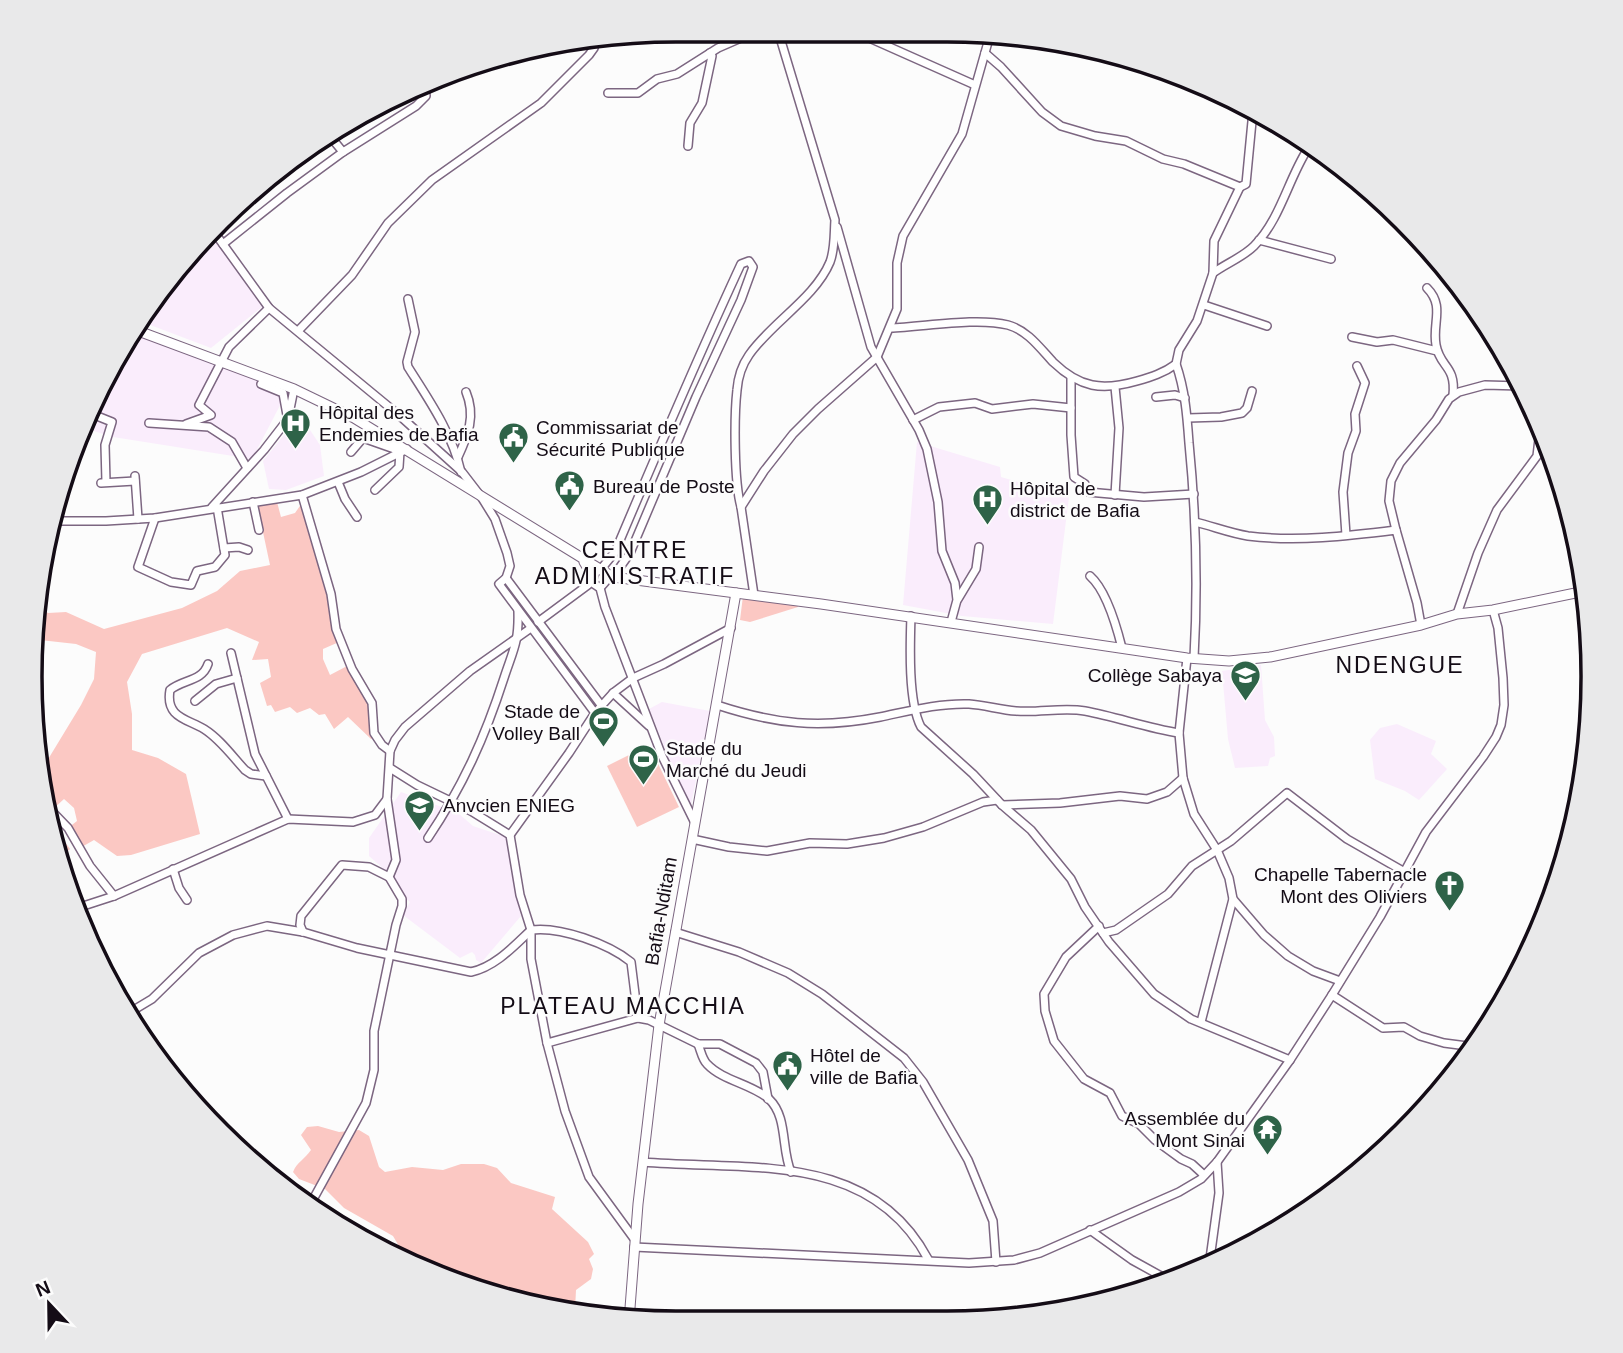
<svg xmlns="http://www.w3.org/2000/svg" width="1623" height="1353" font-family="Helvetica,sans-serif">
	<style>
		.built { fill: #faedfc }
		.green { fill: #fbc8c3 }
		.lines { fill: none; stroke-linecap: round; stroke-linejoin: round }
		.minor-casing { stroke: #7c6681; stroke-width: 10 }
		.major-casing { stroke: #7c6681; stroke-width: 11 }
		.minor { stroke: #fff; stroke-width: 7 }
		.major { stroke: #fff; stroke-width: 9 }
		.labels { text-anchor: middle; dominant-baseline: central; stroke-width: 5; stroke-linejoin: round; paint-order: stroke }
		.poi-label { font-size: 19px; fill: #140c16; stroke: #fcfcfc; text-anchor: start }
		.street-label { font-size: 19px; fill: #140c16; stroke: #fcfcfc }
		.quarter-label { font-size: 23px; letter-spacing: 2px; fill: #140c16; stroke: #fcfcfc }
		.rim { fill: none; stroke: #140c16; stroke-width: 3.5 }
	</style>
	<rect width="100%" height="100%" fill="#fcfcfc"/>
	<g class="built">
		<polygon points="209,231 262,307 211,348 137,320"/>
		<polygon points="131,333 153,339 287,392 252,459 113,437 84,428"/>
		<polygon points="300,415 320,445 324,476 286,490 269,489 263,461"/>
		<polygon points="917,442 1000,467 1001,477 1069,497 1053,624 962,616 903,605"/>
		<polygon points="1261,665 1265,720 1274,737 1275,756 1270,758 1268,766 1235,768 1228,739 1222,671"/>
		<polygon points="662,702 710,711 690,810 649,709"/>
		<polygon points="1397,724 1436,741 1431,754 1447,769 1419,800 1405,791 1375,779 1370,740 1380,728"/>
		<polygon points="401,792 458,813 473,826 506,837 511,851 510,868 521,916 481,963 476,960 475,955 472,952 460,958 403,915 410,902 391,887 393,877 369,856 369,838"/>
	</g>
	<g class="green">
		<polygon points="277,502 281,517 295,513 302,503 339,642 323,649 323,659 330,675 349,665 369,700 371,711 369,721 374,737 371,739 348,717 334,729 325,714 319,715 310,708 297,713 290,707 275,712 271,705 267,706 260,683 271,677 268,659 252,660 259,642 227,628 142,654 127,682 132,714 132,750 158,758 186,774 200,834 131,855 117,856 94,840 80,848 68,828 77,821 74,808 64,799 52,810 61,824 55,828 70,849 59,859 42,802 40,767 47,761 81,705 94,679 96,652 76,644 31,639 37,605 48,613 66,612 104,629 182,608 217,591 240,571 270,565 257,504"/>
		<polygon points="743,596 797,603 798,607 750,622 740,620"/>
		<polygon points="649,745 679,807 637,827 607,766"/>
		<path d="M318 1126 339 1132 359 1130 369 1136 379 1167 385 1172 412 1167 443 1170 461 1164H484L497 1168 511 1183 555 1197 552 1209 588 1242 594 1254 589 1259 593 1269 591 1279 576 1290 575 1310 548 1305 541 1298 530 1301 469 1289 456 1283 451 1277 427 1270 403 1253 393 1236 344 1208 325 1189 299 1179 293 1172C297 1162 305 1159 311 1150L301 1135 307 1127Z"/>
	</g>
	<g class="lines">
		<defs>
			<g id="minor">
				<polyline points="858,33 975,85"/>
				<polyline points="985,53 1001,67 1042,112 1061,126 1095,136 1126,141 1163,159 1184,164 1240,187 1214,241 1213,273"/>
				<polyline points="608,93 638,93 657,79 677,74 718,48 757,31"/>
				<polyline points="329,135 343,152"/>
				<polyline points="688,146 690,123 702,103 712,56 710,53"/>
				<polyline points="1240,187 1246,184 1253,111"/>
				<polyline points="837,227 871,347 919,430 927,449 938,502 942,551 955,583 957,600 951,622"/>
				<polyline points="212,229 269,308 400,416 462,472 482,498 495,519 507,553 510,566 506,578 499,584 595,713"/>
				<polyline points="1259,240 1331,259"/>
				<polyline points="223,244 287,193 343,152 416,106 426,96 425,87"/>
				<path d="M1427 288C1445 306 1432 323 1436 345 1440 368 1456 365 1453 395"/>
				<path d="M408 299 415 332 407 362 408 367C429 400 452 433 461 472"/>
				<polyline points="1204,305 1267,326"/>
				<path d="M890 328C924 327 976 317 1008 325 1027 330 1040 348 1053 362 1080 388 1102 391 1137 381 1151 377 1164 373 1176 364 1185 390 1187 415 1189 443 1196 514 1198 587 1194 658"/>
				<polyline points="298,331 352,275 388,223 432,180 541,103 589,55 594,48 596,40"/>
				<polyline points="1352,337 1377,342 1393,340 1437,351"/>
				<path d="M1176 364 1179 350 1197 321 1213 273C1227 263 1243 257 1254 246 1280 220 1288 180 1307 150"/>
				<polyline points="1071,377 1071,435 1074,477 1085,484 1088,492 1144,497 1194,494"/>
				<polyline points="261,384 283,393 287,415"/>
				<polyline points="1156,397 1175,395 1185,398"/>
				<polyline points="92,414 112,422 105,445 106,482"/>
				<polyline points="1188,418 1221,417 1242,413 1247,408 1252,391"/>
				<polyline points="913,420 939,407 975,403 992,409 1033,404 1071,408"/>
				<polyline points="149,423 209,427 232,442 247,468"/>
				<polyline points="186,424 211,415 199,405 229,347 269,308"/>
				<polyline points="351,452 363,438 400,451 399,467 375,490"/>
				<path d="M458 457C468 435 476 416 466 392"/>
				<polyline points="135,476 138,519"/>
				<polyline points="338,482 345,499 357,517"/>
				<polyline points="101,483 135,481"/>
				<polyline points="302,495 331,594 336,629 352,669 372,703 374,733 382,745 390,751"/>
				<polyline points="1115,495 1119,428 1115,387"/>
				<polyline points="253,502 259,530"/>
				<polyline points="212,507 264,450 288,419 294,389"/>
				<path d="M741 507C734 482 734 417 737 390 738 377 742 365 749 355 771 323 815 298 830 262 835 249 834 234 835 220L778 31"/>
				<polyline points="155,518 138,567 171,582 191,585 197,571 215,567 225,555 217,507"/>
				<polyline points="54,521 106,521 155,518 302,495 361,472 407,449"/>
				<path d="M1195 522C1212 526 1230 533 1248 536 1297 542 1348 536 1396 530L1417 603 1421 625"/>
				<polyline points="1396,530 1389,501 1391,481 1400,463 1436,420 1449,399 1459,392 1485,385 1521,386"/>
				<polyline points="1346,535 1343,492 1348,453 1356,431 1355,414 1365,383 1357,366"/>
				<polyline points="224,548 239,547 248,550"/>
				<path d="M1090 576C1106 590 1117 628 1122 648"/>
				<polyline points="506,578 601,705"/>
				<polyline points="591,582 600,588 605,607 662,756 695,823"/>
				<polyline points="754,595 741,507 764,471 793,434 818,409 877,357 897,309 897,263 903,236 962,134 990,35"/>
				<polyline points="958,599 976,569 979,547"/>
				<polyline points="1457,614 1478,553 1497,510 1537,456 1541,422"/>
				<path d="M911 616C910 645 908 702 921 727L973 774 1002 805 1031 830 1071 879 1085 907 1109 942 1154 994 1191 1019 1290 1060"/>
				<path d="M538 622 588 585 596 572 601 569 615 552C656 455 697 359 741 264L749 261 753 267 741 300 696 397 630 553 613 577 608 579 600 588"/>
				<polyline points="231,653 255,754 288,819"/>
				<polyline points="1187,658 1179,733 1183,778 1194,814 1217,850 1229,878 1233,899 1264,935 1288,956 1313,971 1340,981"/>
				<path d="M208 664C202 682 183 679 170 690 165 718 188 719 204 729 220 739 232 756 245 770L251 774 266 776"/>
				<polyline points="613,693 649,726"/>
				<polyline points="195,701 216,684 237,678"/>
				<path d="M717 705C775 724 819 729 880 717 909 711 938 703 969 704 985 705 1000 710 1016 711 1039 713 1063 707 1085 711 1117 717 1147 728 1179 733"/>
				<polyline points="390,768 417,785 471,811 510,835 520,895 531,930 531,959 547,1043 565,1111 589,1177 635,1240"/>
				<polyline points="387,799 396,860 389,877"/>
				<polyline points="42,801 68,828 90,866 114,896"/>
				<polyline points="1002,805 1060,803 1120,796 1147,799 1167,792 1183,778"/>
				<polyline points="510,835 569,753 595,713 613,693 633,678 664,664 731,628"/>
				<path d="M428 838C463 786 485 737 504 678 513 650 519 643 518 611"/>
				<polyline points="692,839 729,847 767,851 810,843 847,844 884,838 923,827 983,802 997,800"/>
				<polyline points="173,869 179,888 187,900"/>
				<polyline points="74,909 114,896 288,819 353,822 375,815 387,799 390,751 395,740 405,727 470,671 531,628"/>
				<polyline points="1099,926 1066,957 1044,994 1045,1011 1054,1041 1084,1079 1110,1093 1122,1116 1139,1124 1155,1140 1181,1159 1192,1164 1204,1175"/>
				<polyline points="303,932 300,925 301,916 342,865 369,867 389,877 402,899 402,906 396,925 374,1031 374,1070 366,1103 310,1205"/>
				<polyline points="675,932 739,952 788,973 822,994 904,1058 923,1082 968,1160 993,1221 996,1262"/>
				<polyline points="1103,933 1116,930 1168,894 1192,866 1231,841 1287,793 1347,839 1403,871"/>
				<polyline points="1332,995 1383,1028 1404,1027 1420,1036 1444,1043 1475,1047"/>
				<path d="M127 1014 152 999 199 953 233 935 267 926 303 932 357 948 471 972C495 967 514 946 531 930 560 926 609 944 631 962L638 1018"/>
				<polyline points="1201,1022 1233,899"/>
				<polyline points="547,1043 638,1018 649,1020 698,1044 720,1044 756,1063 763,1072 768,1099"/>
				<path d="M698 1044C701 1051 702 1059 707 1064 723 1081 752 1084 769 1099 788 1117 781 1149 791 1172"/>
				<path d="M643 1162C748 1171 870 1150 928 1259"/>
				<polyline points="1090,1230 1132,1260 1170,1281"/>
				<polyline points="634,1247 969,1263 1014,1260 1040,1253 1179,1192 1201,1179 1217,1162 1290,1060 1332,995 1380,917 1426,832 1483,757 1496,737 1501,725 1504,705 1503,678 1498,628 1493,610"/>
				<polyline points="1209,1266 1219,1193 1217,1162"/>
			</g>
			<g id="major">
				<polyline points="133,329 294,389 354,418 613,577 821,604 1187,658 1229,661 1270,657 1421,625 1457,614 1493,610 1585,591"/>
				<polyline points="584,562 593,577"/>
				<polyline points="629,1321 638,1204 659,1025 736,593"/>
			</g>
		</defs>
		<use href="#minor" class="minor-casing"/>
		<use href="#major" class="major-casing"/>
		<use href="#minor" class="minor"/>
		<use href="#major" class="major"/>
	</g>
	<defs>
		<symbol id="hospital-pin" viewBox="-11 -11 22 30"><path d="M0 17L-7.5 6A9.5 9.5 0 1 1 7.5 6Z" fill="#2e6348" stroke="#fcfcfc"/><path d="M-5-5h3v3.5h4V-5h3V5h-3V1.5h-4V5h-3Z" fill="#fff"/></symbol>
		<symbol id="civic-pin" viewBox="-11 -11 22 30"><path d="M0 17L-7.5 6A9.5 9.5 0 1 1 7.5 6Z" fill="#2e6348" stroke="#fcfcfc"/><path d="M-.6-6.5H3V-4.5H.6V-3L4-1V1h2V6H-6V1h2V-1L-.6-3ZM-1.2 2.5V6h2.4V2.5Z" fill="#fff"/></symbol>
		<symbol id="university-pin" viewBox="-11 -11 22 30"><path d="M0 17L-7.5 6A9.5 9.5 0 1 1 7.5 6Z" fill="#2e6348" stroke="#fcfcfc"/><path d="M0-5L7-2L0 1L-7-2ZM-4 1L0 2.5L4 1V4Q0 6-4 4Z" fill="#fff"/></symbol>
		<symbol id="stadium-pin" viewBox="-11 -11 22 30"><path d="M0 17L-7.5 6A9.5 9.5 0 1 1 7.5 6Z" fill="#2e6348" stroke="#fcfcfc"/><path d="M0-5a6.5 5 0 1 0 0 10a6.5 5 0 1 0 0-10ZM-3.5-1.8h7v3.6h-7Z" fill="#fff"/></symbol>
		<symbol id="church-pin" viewBox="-11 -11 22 30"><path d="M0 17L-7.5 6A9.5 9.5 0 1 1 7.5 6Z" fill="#2e6348" stroke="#fcfcfc"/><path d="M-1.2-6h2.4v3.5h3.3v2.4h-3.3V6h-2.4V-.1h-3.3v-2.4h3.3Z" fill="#fff"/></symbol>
		<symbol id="temple-pin" viewBox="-11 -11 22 30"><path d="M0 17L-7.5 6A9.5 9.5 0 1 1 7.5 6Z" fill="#2e6348" stroke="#fcfcfc"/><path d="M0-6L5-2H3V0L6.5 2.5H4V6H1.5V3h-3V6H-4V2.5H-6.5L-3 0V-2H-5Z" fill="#fff"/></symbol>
	</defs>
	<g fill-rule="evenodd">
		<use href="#hospital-pin" x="278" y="406" width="35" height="47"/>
		<use href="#civic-pin" x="496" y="420" width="35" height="47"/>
		<use href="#civic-pin" x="552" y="468" width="35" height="47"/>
		<use href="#hospital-pin" x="970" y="482" width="35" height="47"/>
		<use href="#university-pin" x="1228" y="658" width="35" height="47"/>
		<use href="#stadium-pin" x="586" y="704" width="35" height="47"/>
		<use href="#stadium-pin" x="626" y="742" width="35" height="47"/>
		<use href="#university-pin" x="402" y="788" width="35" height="47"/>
		<use href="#church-pin" x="1432" y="868" width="35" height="47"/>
		<use href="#civic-pin" x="770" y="1048" width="35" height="47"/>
		<use href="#temple-pin" x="1250" y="1112" width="35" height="47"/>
	</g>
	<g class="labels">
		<g class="poi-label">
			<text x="319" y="412">Hôpital des<tspan x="319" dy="22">Endemies de Bafia</tspan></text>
			<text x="536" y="427">Commissariat de<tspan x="536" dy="22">Sécurité Publique</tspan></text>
			<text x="593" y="486">Bureau de Poste</text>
			<text x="1010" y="488">Hôpital de<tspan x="1010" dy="22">district de Bafia</tspan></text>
			<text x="1222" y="675" text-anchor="end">Collège Sabaya</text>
			<text x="580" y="711" text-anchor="end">Stade de<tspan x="580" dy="22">Volley Ball</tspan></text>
			<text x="666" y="748">Stade du<tspan x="666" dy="22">Marché du Jeudi</tspan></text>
			<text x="443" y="805">Anvcien ENIEG</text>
			<text x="1427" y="874" text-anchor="end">Chapelle Tabernacle<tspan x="1427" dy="22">Mont des Oliviers</tspan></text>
			<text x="810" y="1055">Hôtel de<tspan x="810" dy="22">ville de Bafia</tspan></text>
			<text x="1245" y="1118" text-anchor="end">Assemblée du<tspan x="1245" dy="22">Mont Sinai</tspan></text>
		</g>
		<g class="street-label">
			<text transform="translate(661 911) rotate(-80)">Bafia-Nditam</text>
		</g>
		<g class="quarter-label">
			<text x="635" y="550">CENTRE<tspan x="635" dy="26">ADMINISTRATIF</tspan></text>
			<text x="1400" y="665">NDENGUE</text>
			<text x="623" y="1006">PLATEAU MACCHIA</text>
		</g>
	</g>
	<path d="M0 0H1623V1353H0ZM676 42H947A634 634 0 0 1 1581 676V677A634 634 0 0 1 947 1311H676A634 634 0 0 1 42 677V676A634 634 0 0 1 676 42Z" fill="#e9e9ea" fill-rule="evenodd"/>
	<path class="rim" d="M676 42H947A634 634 0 0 1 1581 676V677A634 634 0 0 1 947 1311H676A634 634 0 0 1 42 677V676A634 634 0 0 1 676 42Z"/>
	<g transform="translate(49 1304) rotate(338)" stroke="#fcfcfc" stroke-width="5" paint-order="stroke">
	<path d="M0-5L12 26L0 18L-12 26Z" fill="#140c16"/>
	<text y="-10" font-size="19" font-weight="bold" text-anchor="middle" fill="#140c16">N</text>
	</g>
</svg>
